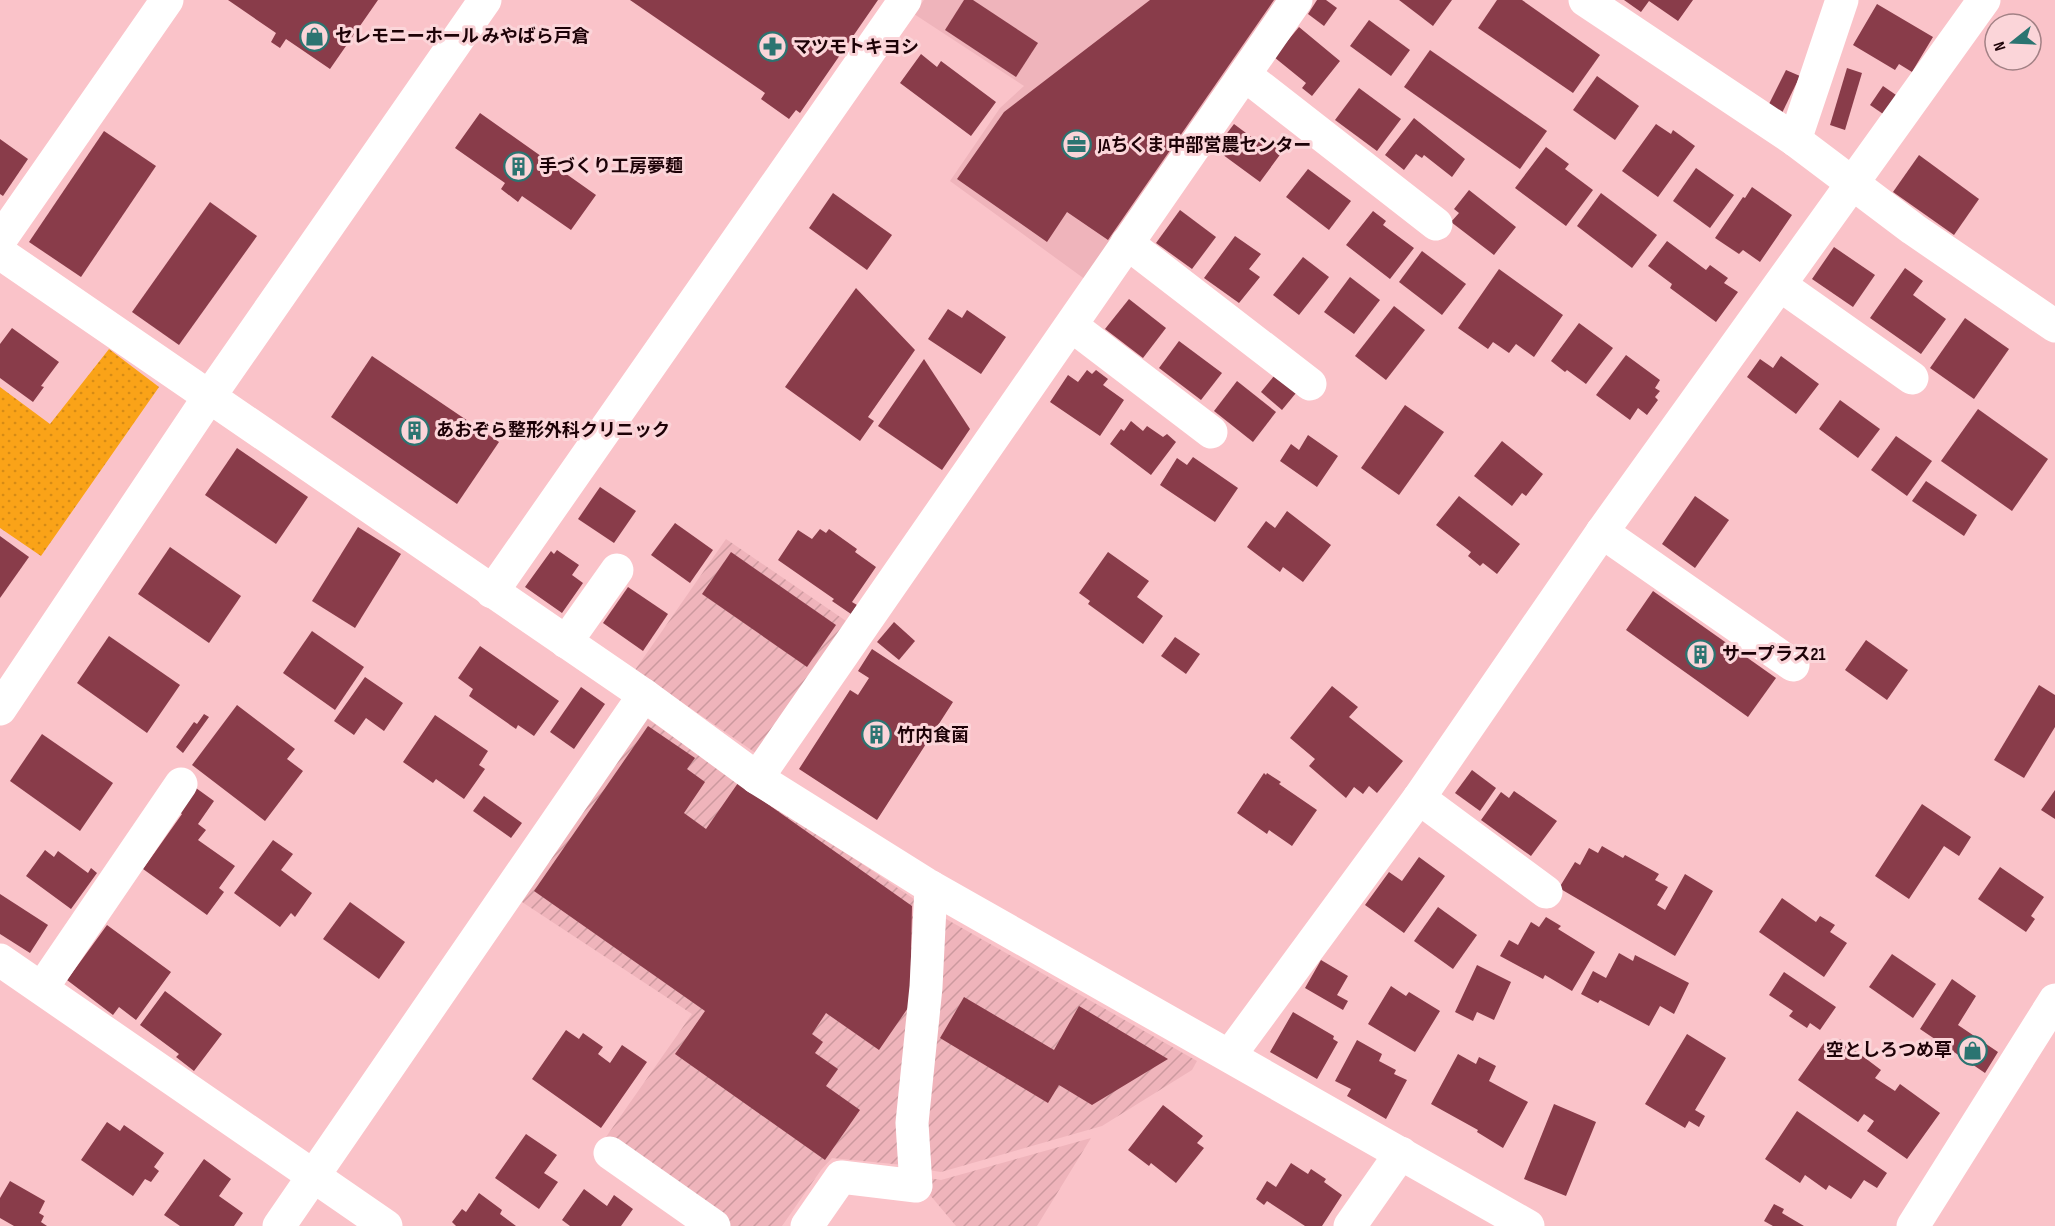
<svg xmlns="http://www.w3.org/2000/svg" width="2055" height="1226" font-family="'Sofia Sans Condensed','Noto Sans JP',sans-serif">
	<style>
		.built { fill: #efb4bb }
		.industrial { fill: url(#industrial-furrows) }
		.grass { fill: url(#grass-dots) }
		.building { fill: #893c4a }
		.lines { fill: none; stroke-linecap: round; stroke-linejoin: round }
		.street { stroke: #fff; stroke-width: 33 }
		.secondary { stroke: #fff; stroke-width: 33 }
		.labels { text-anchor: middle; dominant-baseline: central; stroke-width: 6; stroke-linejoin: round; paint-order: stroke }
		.poi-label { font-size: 18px; font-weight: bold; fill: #1d0207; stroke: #fbd5d9; text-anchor: start }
	</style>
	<defs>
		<pattern id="industrial-furrows" width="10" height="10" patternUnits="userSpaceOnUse" patternTransform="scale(1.5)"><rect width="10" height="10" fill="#efb4bb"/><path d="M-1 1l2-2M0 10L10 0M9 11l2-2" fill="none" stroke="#cc999f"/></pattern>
		<pattern id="grass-dots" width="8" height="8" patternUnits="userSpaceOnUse" patternTransform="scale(1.5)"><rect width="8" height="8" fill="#faa318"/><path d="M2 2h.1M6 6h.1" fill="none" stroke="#d68b15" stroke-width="1.8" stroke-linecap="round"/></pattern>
	</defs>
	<rect width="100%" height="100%" fill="#fac3c9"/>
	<polygon class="built" points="924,0 1279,0 1086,280 950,181 1000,108 1024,86 914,14"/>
	<g class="industrial">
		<polygon points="726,539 849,623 757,754 635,670"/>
		<polygon points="646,718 914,899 904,1165 832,1158 821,1170 782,1226 728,1226 606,1137 692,1014 522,902"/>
		<polygon points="939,915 1197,1061 1192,1070 1102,1126 941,1172 928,1170 922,1116"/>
		<polygon points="1091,1138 1037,1226 956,1226 930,1195 928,1178 941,1180"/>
	</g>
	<polygon class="grass" points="109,349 159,387 41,556 0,528 0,387 50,424"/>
	<g class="building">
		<polygon points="228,0 378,0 330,69 286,39 280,48 271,42 276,33"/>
		<polygon points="630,0 878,0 800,113 796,110 789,119 761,99 765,93"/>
		<polygon points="964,0 973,0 1038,43 1016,77 945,30"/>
		<polygon points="1150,0 1274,0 1108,240 1067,212 1047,242 957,179 1004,112"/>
		<polygon points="1317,0 1326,0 1337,8 1324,26 1308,14"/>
		<polygon points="1399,0 1452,0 1433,26"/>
		<polygon points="1497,0 1522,0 1600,55 1573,93 1478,28"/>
		<polygon points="1624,0 1693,0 1678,21 1649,1 1641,12"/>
		<polygon points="1877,4 1933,37 1912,72 1899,64 1895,70 1853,45"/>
		<polygon points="1369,20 1410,50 1391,76 1350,46"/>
		<polygon points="1299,27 1340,61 1312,96 1302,88 1306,83 1274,57"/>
		<polygon points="1430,50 1547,131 1520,169 1404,87"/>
		<polygon points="921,54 937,67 941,61 996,102 971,136 900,83"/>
		<polygon points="1847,68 1862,73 1845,130 1830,125"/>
		<polygon points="1786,70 1800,76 1782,113 1768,106"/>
		<polygon points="1597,76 1639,106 1615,140 1573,110"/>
		<polygon points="1883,86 1899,97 1886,116 1870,105"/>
		<polygon points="1359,88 1401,119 1377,151 1335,120"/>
		<polygon points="480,113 596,195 571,230 522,196 518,202 501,189 505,183 455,148"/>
		<polygon points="1414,118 1465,159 1452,177 1424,155 1422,158 1416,154 1404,170 1385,155"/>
		<polygon points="1234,124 1258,142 1261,137 1282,152 1260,182 1215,149"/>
		<polygon points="1656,124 1671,134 1673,130 1695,146 1658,197 1622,171"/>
		<polygon points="104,131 156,166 81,277 29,242"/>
		<polygon points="0,139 28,159 3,196 0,194"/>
		<polygon points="1546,147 1569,164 1565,169 1593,190 1566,226 1515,188"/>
		<polygon points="1919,155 1979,199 1954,235 1893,192"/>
		<polygon points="1696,168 1734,195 1710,228 1673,201"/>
		<polygon points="1308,169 1351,201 1329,230 1286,197"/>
		<polygon points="1752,187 1792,215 1760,262 1743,250 1739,254 1715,238 1743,197 1745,198"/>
		<polygon points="1469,190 1516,227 1494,255 1451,222 1459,213 1454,209"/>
		<polygon points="833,193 892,235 867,270 809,228"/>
		<polygon points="1601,193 1657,235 1632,268 1577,226"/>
		<polygon points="210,202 257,236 179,345 132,312"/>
		<polygon points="1180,210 1216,237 1192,269 1156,243"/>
		<polygon points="1373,211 1386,221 1383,225 1414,248 1390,279 1346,245"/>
		<polygon points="1235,236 1261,254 1249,269 1260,277 1239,303 1204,278"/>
		<polygon points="1667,241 1706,270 1710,265 1728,278 1724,283 1738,292 1716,322 1670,288 1672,284 1648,266"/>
		<polygon points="1834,247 1875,275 1853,307 1812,279"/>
		<polygon points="1422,251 1466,284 1442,315 1399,282"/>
		<polygon points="1303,257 1329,277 1299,315 1273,295"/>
		<polygon points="1905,268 1923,281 1913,295 1946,319 1921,354 1870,318"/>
		<polygon points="1499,269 1563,315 1534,357 1516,344 1509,353 1493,342 1488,349 1458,328"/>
		<polygon points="1350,277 1380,300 1354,334 1324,312"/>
		<polygon points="856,288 915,350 868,417 874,421 860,441 785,387"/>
		<polygon points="1129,299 1166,328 1143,358 1105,329"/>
		<polygon points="1394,306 1425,330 1386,380 1355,356"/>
		<polygon points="948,309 962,318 967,310 1006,337 981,374 928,339"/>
		<polygon points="1965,318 2009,349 1974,399 1930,368"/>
		<polygon points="1579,323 1613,348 1586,384 1567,370 1565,372 1551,361"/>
		<polygon points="12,328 59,362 41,386 44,387 33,402 0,378 0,344"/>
		<polygon points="1179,341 1222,373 1201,400 1159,368"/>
		<polygon points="1626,355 1660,380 1655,388 1660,391 1655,397 1658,400 1647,415 1638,408 1630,420 1596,395"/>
		<polygon points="372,356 499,442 457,504 331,417"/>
		<polygon points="1781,356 1819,384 1796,414 1747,377 1760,359 1773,368"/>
		<polygon points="924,359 970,429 942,470 878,426"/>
		<polygon points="1087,370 1092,374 1096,370 1108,379 1103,385 1124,400 1100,436 1050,402 1068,375 1078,382"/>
		<polygon points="1274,376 1296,393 1282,410 1261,392"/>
		<polygon points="1237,381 1276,412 1253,442 1214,411"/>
		<polygon points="1840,400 1880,429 1858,458 1819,429"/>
		<polygon points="1405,405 1444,432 1399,495 1361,468"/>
		<polygon points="1978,409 2048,459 2012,511 1941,461"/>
		<polygon points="1131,421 1143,431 1147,426 1163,437 1167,434 1176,442 1151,475 1110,444 1121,429 1124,431"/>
		<polygon points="1308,435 1338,456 1317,487 1280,461 1291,444 1299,450"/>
		<polygon points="1896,436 1932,461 1907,496 1871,470"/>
		<polygon points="1502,441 1543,474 1526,496 1522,493 1512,506 1474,476"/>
		<polygon points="237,448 308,497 276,544 205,495"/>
		<polygon points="1193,457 1238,488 1215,522 1160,485 1177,458 1187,465"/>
		<polygon points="1926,481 1977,515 1964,536 1912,501"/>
		<polygon points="600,487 636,511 614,543 578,519"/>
		<polygon points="1459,496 1520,544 1497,574 1483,563 1480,566 1468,556 1471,552 1436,525"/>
		<polygon points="1695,496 1729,520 1695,568 1662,544"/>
		<polygon points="1287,511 1331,545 1303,582 1283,567 1280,572 1247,547 1266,521 1275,528"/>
		<polygon points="675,523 713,550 690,583 651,555"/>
		<polygon points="358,527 401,554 355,628 312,601"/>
		<polygon points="820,529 826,533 829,529 857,549 855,552 876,567 852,602 857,605 851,614 832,601 834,599 778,560 798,530 812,539"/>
		<polygon points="0,536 29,557 0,598"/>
		<polygon points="170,547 241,596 209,643 138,594"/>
		<polygon points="557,550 579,565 572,575 583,583 562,613 525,587 551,551 554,554"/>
		<polygon points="731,552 836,625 807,667 702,594"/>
		<polygon points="1108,552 1149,581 1137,597 1163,616 1143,644 1088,604 1090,601 1079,593"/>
		<polygon points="628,587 668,614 643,651 603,623"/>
		<polygon points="1653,591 1776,678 1748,717 1626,630"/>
		<polygon points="894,622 915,641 899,660 877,642"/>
		<polygon points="312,631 364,667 335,710 283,673"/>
		<polygon points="109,636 180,685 147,733 77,683"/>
		<polygon points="1175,637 1200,654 1186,674 1161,656"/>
		<polygon points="1866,640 1908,670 1887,700 1845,670"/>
		<polygon points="480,646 559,701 534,736 518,725 516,729 469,696 473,689 458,678"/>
		<polygon points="872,649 953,702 877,820 799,769 850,690 858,695 869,678 858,671"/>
		<polygon points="365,677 403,703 384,731 366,718 354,735 334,721"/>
		<polygon points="2039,685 2055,695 2055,727 2024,778 1994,760"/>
		<polygon points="1332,686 1358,707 1349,717 1403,761 1377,793 1369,786 1363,794 1354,787 1346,798 1309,766 1315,759 1290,738"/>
		<polygon points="581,687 605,704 574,749 550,732"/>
		<polygon points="237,705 295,749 287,759 303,771 265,821 192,765"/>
		<polygon points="204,714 209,717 183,753 176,747 194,722 197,724"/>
		<polygon points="435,715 488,751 479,765 485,769 464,799 436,779 433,783 403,762"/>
		<polygon points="648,726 695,758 687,769 705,782 684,813 706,829 738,783 912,906 910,1005 879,1050 826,1013 812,1034 823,1042 815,1053 838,1069 826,1086 860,1110 825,1160 675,1054 705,1011 534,891"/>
		<polygon points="42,734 113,783 80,831 10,781"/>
		<polygon points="1472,770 1496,788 1480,811 1455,793"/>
		<polygon points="1264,773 1266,775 1267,773 1281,782 1279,784 1317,810 1292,846 1269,830 1267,834 1237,813"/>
		<polygon points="196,788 214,801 198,824 206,830 198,840 235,866 219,888 224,892 207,915 143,869 182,814 179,812"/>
		<polygon points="2055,790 2055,819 2041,810"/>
		<polygon points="1514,791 1557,821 1531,856 1481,820 1501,792 1509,798"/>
		<polygon points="484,796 522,823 511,838 473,811"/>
		<polygon points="1922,804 1971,837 1959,856 1944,846 1909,899 1875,876"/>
		<polygon points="273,840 293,854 281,870 312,893 295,917 291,913 280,927 234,893"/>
		<polygon points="1602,846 1623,858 1625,855 1659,874 1655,880 1668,887 1657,905 1665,910 1685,874 1713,891 1675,956 1559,888 1575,862 1580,865 1589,848 1598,853"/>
		<polygon points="45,850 54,857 58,851 88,873 91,868 97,873 71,909 26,876"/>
		<polygon points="1419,857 1445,876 1404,933 1365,905 1389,872 1402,881"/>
		<polygon points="2000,867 2044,897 2031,916 2035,919 2026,932 1978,899"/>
		<polygon points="0,894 48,925 30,953 0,934"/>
		<polygon points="1782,898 1816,922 1820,916 1835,925 1830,932 1847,943 1824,977 1759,932"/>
		<polygon points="350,902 405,942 379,979 323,939"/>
		<polygon points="1438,907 1477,935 1453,969 1414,941"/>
		<polygon points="1546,917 1561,926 1558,929 1595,952 1572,991 1545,975 1543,979 1500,956 1509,940 1518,945 1531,922 1539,927"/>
		<polygon points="107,925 171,972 136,1020 119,1007 113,1015 67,980"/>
		<polygon points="1619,953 1633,961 1635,955 1689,983 1674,1014 1660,1006 1649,1026 1600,1000 1598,1003 1581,994 1593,971 1606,978"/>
		<polygon points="1892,954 1936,984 1913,1018 1869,987"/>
		<polygon points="1321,960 1348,976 1337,995 1348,1001 1343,1010 1305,988"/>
		<polygon points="1477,965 1511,982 1494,1020 1477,1012 1473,1021 1455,1012"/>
		<polygon points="1784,972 1836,1007 1820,1030 1810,1023 1807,1028 1789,1016 1793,1011 1769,995"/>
		<polygon points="1952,979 1976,996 1958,1025 1998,1052 1985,1073 1920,1029"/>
		<polygon points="1391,986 1406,996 1409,992 1440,1011 1415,1052 1368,1024"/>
		<polygon points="165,991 222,1034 194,1071 176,1057 179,1054 140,1025"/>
		<polygon points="964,997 1054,1050 1079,1006 1168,1059 1092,1105 1059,1085 1048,1103 940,1038"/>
		<polygon points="1293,1012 1334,1036 1333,1039 1338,1042 1317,1079 1270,1052"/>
		<polygon points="566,1030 579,1039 583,1033 603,1047 598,1054 610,1063 622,1045 647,1062 601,1128 532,1079"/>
		<polygon points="1687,1034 1726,1058 1695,1110 1705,1116 1699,1127 1689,1121 1685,1128 1645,1104"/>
		<polygon points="1840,1039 1881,1070 1875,1078 1895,1091 1900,1084 1940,1113 1907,1159 1867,1131 1874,1121 1864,1114 1858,1122 1798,1080 1824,1043 1832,1050"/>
		<polygon points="1357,1040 1382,1054 1379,1061 1396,1070 1394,1074 1407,1080 1386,1119 1347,1096 1351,1089 1335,1081"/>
		<polygon points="1458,1054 1476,1064 1479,1057 1496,1066 1489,1081 1528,1102 1503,1148 1477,1132 1478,1130 1431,1104"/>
		<polygon points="1554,1104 1596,1122 1566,1196 1524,1179"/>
		<polygon points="1163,1105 1203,1136 1197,1143 1204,1148 1176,1183 1151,1163 1149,1166 1128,1150"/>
		<polygon points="1797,1111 1887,1173 1877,1188 1864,1180 1851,1199 1829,1185 1826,1190 1805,1175 1800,1183 1765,1159"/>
		<polygon points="107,1122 120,1131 124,1125 164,1153 154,1167 159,1171 151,1182 145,1179 133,1196 81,1160"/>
		<polygon points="526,1134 557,1155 544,1173 558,1182 539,1209 495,1178"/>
		<polygon points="204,1159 231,1179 219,1196 243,1213 234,1226 180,1226 164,1215"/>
		<polygon points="1291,1163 1308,1174 1311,1169 1326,1179 1324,1182 1342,1195 1322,1226 1305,1226 1267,1201 1264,1205 1256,1199 1267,1181 1276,1187"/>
		<polygon points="10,1181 45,1201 39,1213 44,1216 41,1222 47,1226 14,1226 0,1218 0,1198"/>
		<polygon points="584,1189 607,1206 614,1195 633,1209 621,1226 570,1226 562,1220"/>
		<polygon points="479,1193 502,1210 500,1214 516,1226 456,1226 452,1222 462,1209 466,1212"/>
		<polygon points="1774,1204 1784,1209 1782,1213 1804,1226 1773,1226 1764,1221"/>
	</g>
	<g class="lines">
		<g class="street">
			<polyline points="1585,0 1795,140 1913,229 2055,326"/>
			<polyline points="1245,75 1436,224"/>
			<polyline points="1795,140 1842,0"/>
			<polyline points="0,240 167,0"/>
			<polyline points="1127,243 1310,384"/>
			<polyline points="0,253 644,695 757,778 926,884 1528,1226"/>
			<polyline points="1780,285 1912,378"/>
			<polyline points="1072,326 1211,432"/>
			<polyline points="1602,532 1793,665"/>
			<polyline points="492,592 905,0"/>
			<polyline points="566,642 617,570"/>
			<polyline points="757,778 1296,0"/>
			<polyline points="1419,798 1546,892"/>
			<polyline points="0,960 386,1226"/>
			<polyline points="42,988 181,784"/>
			<polyline points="1230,1055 1419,798 1602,532 1984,0"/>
			<polyline points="610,1153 714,1226"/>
			<polyline points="279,1226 644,695"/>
			<polyline points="807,1226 841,1177 916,1186 912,1123 926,987 931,887"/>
			<polyline points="1350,1226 1401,1153"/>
			<polyline points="1913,1226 2055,1000"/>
		</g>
		<polyline class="secondary" points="0,709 209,397 485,0"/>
	</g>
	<defs>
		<symbol id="shop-ring" viewBox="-11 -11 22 22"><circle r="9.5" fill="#fbd5d9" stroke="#2b7471" stroke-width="1.5"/><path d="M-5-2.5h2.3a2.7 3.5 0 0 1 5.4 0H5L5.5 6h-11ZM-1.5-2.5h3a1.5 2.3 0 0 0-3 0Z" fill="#2b7471"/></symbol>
		<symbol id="pharmacy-ring" viewBox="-11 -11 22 22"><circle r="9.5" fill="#fbd5d9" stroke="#2b7471" stroke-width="1.5"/><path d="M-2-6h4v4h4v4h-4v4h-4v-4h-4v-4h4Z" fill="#2b7471"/></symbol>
		<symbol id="office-ring" viewBox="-11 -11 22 22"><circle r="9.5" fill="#fbd5d9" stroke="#2b7471" stroke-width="1.5"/><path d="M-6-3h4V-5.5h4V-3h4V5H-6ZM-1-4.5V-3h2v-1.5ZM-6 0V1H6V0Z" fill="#2b7471"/></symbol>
		<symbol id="building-ring" viewBox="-11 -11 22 22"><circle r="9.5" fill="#fbd5d9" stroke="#2b7471" stroke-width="1.5"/><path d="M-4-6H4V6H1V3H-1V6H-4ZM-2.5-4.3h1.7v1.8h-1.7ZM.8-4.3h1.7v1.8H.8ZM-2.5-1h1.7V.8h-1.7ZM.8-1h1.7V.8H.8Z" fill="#2b7471"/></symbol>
	</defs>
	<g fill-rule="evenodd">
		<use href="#shop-ring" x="298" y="20" width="33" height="33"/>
		<use href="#pharmacy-ring" x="756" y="30" width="33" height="33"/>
		<use href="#office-ring" x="1060" y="128" width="33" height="33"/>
		<use href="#building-ring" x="502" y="150" width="33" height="33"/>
		<use href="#building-ring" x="398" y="414" width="33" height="33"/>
		<use href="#building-ring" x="1684" y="638" width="33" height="33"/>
		<use href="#building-ring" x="860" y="718" width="33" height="33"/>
		<use href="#shop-ring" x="1956" y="1034" width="33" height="33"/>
	</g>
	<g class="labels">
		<g class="poi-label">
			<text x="335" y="36">セレモニーホール みやばら戸倉</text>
			<text x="793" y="47">マツモトキヨシ</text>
			<text x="1098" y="145">JAちくま 中部営農センター</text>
			<text x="539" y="166">手づくり工房夢麺</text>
			<text x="436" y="430">あおぞら整形外科クリニック</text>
			<text x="1722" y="654">サープラス21</text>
			<text x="897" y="735">竹内食菌</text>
			<text x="1952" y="1050" text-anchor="end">空としろつめ草</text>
		</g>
	</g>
	<g transform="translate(2013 42) rotate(252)"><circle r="28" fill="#fbd5d9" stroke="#a28185" stroke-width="1.5"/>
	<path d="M0-4.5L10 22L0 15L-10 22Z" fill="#2b7471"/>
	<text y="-9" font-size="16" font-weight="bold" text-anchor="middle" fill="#1d0207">N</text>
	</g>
</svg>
